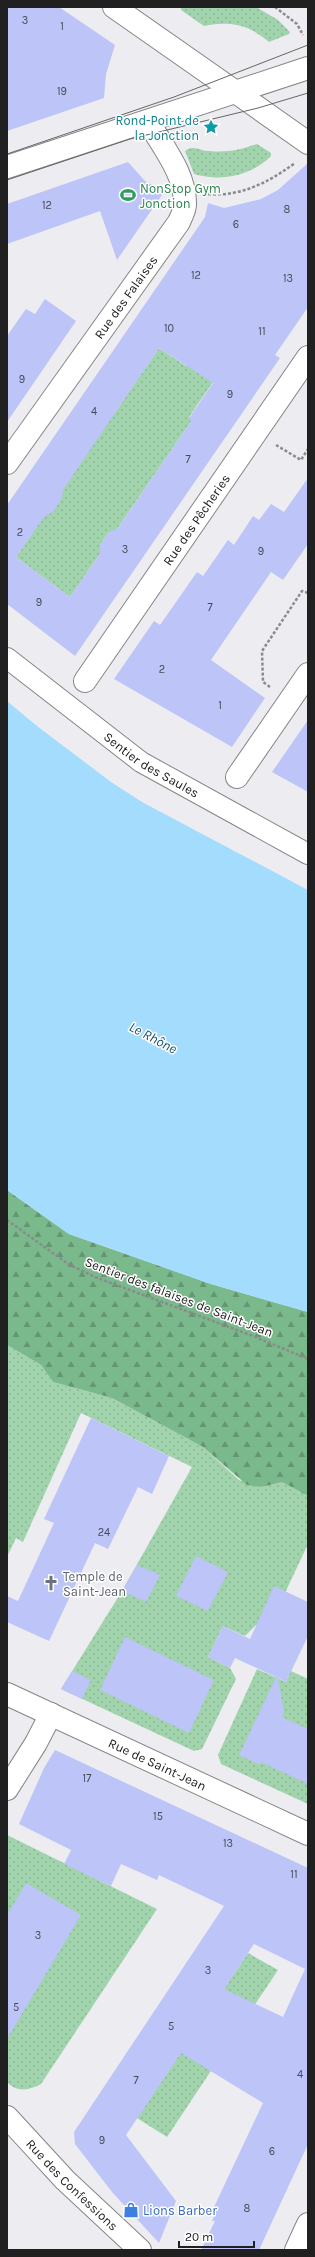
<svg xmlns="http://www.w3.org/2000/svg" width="315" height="2257" font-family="Karla,sans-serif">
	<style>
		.grass { fill: url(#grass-dots) }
		.forest { fill: url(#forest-firs) }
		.water { fill: #a4dcfe }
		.building { fill: #bcc4f8; fill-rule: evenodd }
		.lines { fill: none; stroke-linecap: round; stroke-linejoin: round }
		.pedestrian-casing { stroke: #858588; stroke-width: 22 }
		.minor-casing { stroke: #858588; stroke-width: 24 }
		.tertiary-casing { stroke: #858588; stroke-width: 24 }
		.secondary-casing { stroke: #858588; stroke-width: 24 }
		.path { stroke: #8b8b8d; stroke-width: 2.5; stroke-dasharray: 3 2; stroke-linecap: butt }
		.pedestrian { stroke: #fff; stroke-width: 20 }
		.minor { stroke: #fff; stroke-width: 22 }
		.tertiary { stroke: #fff; stroke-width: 22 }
		.secondary { stroke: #fff; stroke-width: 22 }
		.tram { stroke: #666668; stroke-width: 1 }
		.labels { text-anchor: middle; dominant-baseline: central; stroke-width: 3; stroke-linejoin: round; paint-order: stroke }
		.number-label { font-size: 11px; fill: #474957 }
		.culture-label { font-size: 13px; fill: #0d838f; stroke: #fff; text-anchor: end }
		.leisure-label { font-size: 13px; fill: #27864d; stroke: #fff; text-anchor: start }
		.street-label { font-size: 13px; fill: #202021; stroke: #fff }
		.worship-label { font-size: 13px; fill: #5b616d; stroke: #fff; text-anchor: start }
		.shop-label { font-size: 13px; fill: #366cbe; stroke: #fff; text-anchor: start }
		.water-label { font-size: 14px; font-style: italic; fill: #1a516d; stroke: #fff }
	</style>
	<defs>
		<pattern id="grass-dots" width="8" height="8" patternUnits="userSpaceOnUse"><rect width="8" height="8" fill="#a1d3ad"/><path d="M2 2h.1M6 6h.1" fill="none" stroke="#8ab595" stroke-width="1.8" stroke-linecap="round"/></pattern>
		<pattern id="forest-firs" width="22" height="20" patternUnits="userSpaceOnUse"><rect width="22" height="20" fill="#7ab98b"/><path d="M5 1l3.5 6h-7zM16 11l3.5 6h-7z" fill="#649671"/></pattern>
	</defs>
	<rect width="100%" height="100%" fill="#ededf1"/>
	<g class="grass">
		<path d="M181 7H256L278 20 290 32 289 34 269 42C248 24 230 21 204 26L181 10Z"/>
		<path d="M257 144 271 153V156C251 176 221 182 194 174L185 151C192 144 201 151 209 151 226 153 241 150 257 144Z"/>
		<polygon points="237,347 189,417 192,420 115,532 109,532 100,545 102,551 70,597 16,557 159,348 186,366"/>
		<polygon points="7,1345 41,1365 53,1382 112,1398 203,1447 239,1480 262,1487 282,1482 308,1496 308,1544 268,1629 257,1624 245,1636 223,1626 208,1657 230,1668 236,1679 202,1749 194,1751 61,1689 122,1591 192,1467 81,1413 23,1542 16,1538 7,1557"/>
		<polygon points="257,1669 286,1682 291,1671 308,1679 308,1804 221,1764 218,1755"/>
		<path d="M7 1835 157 1909 41 2084C30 2090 17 2093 7 2082Z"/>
		<polygon points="248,1953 278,1970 167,2137 137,2118"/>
	</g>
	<polygon class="forest" points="7,1190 69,1234 211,1284 308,1312 308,1496 282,1482 262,1487 247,1485 203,1447 112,1398 53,1382 41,1365 7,1345"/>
	<polygon class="water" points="7,701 37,726 111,782 142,802 308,890 308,1312 211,1284 69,1234 7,1190"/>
	<g class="building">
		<polygon points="7,7 59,7 115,45 106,74 104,98 7,131"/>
		<polygon points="128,162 145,181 164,192 117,260 100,211 7,244 7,204"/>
		<path d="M308 163V307L275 355 280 358 75 656 7 604V505L205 217 208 203 224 208 261 199 278 190ZM159 348 213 383 189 418 192 420 118 528 109 532 100 545V554L70 597 16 557 44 517 53 512 62 498 63 490Z"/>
		<polygon points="45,299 76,321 7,422 7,336 26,309 35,314"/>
		<polygon points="308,478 308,544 283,580 271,572 211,660 265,698 232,747 114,679 154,621 160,625 197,572 203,576 228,540 234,545 253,516 259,520 271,504 284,512"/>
		<polygon points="308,720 308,792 272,772"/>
		<polygon points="91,1418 169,1456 152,1494 138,1487 108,1549 95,1543 49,1641 7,1622 7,1596 18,1601 54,1523 44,1519"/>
		<polygon points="196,1556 228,1572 208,1611 176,1596"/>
		<polygon points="137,1565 160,1575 146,1602 122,1591"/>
		<polygon points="274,1586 308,1602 308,1636 286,1682 278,1678 284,1712 282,1717 308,1729 308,1784 261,1762 260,1765 239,1755 276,1677 235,1658 230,1668 208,1657 223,1626 250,1639"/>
		<polygon points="125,1637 214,1680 189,1733 100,1690"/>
		<polygon points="72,1671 91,1680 82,1699 61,1689"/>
		<path d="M55 1750 308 1868V2144L259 2250H201L215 2221H212L217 2209 214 2207 263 2103 181 2053 126 2135 176 2201 159 2243 112 2192 75 2144 74 2132 224 1906 159 1875 157 1880 121 1864 111 1886 64 1864 71 1850 19 1824 44 1768ZM254 1944 305 1969 283 2017 224 1989Z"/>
		<polygon points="26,1883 81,1915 7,2039 7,1915"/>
	</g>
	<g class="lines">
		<defs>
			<g id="pedestrian">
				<path id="s1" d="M7 658 141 762 308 854"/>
			</g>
			<g id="minor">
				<polyline points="237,93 308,143"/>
				<path id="s2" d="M7 463 179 222C181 217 185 210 185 205 186 174 162 146 148 121"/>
				<path id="s3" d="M85 681 308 357"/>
				<polyline points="237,777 308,674"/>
				<path id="s4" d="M7 1694 308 1834"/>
				<polyline points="7,1789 36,1743 51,1714"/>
				<path id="s5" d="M7 2117 65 2180 140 2250"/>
				<polyline points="296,2250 308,2224"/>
			</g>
			<polyline id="tertiary" points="114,7 237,93"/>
			<polyline id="secondary" points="7,167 308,68"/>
		</defs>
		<use href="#pedestrian" class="pedestrian-casing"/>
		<use href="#minor" class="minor-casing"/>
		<use href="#tertiary" class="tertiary-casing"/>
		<use href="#secondary" class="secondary-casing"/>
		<g class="path">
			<polyline points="275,7 297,24 303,35"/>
			<path d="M208 194C241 197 269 182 295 163"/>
			<polyline points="276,445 301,460 308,449"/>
			<polyline points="270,687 263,682 262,651 302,591 308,593"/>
			<polyline points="7,1220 68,1264 95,1277 253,1336 308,1359"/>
		</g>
		<use href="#pedestrian" class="pedestrian"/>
		<use href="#minor" class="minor"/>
		<use href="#tertiary" class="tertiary"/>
		<use href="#secondary" class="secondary"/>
		<g class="tram">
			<polyline points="7,154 174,97 308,45"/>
			<polyline points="7,180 130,139 258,108 308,93"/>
		</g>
	</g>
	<defs>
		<symbol id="sight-bare" viewBox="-9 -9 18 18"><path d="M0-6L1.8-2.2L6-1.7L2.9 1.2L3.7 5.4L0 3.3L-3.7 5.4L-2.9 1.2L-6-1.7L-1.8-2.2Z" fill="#0f9aa8" stroke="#fff" stroke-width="2.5" paint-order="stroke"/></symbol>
		<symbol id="stadium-bare" viewBox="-9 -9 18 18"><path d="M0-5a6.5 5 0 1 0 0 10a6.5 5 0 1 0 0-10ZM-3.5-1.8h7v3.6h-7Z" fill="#2e9e5b" stroke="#fff" stroke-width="2.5" paint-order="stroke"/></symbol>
		<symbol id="church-bare" viewBox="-9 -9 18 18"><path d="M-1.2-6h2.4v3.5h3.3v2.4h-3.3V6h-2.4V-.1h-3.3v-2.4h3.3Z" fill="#6b7280" stroke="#fff" stroke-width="2.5" paint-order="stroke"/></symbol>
		<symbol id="shop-bare" viewBox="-9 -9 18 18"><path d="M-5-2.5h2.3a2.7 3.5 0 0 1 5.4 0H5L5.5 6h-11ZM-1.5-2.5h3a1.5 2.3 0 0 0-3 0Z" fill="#3f7fe0" stroke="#fff" stroke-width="2.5" paint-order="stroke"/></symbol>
	</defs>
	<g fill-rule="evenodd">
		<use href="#sight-bare" x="200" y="116" width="22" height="22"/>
		<use href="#stadium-bare" x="117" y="184" width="22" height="22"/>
		<use href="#church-bare" x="40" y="1572" width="22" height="22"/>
		<use href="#shop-bare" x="120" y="2199" width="22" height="22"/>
	</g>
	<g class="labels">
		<g class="number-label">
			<text x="25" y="20">3</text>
			<text x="62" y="26">1</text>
			<text x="62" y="91">19</text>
			<text x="47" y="205">12</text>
			<text x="287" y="209">8</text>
			<text x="236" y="224">6</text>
			<text x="196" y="275">12</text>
			<text x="288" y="278">13</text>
			<text x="169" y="328">10</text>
			<text x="262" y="331">11</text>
			<text x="22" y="379">9</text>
			<text x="230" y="394">9</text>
			<text x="94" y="411">4</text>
			<text x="188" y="459">7</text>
			<text x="20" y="532">2</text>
			<text x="125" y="549">3</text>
			<text x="261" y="551">9</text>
			<text x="39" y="602">9</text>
			<text x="210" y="607">7</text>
			<text x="162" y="669">2</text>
			<text x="220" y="705">1</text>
			<text x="104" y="1532">24</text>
			<text x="87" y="1778">17</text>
			<text x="158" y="1816">15</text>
			<text x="228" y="1843">13</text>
			<text x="294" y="1874">11</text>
			<text x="38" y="1935">3</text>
			<text x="208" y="1970">3</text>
			<text x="16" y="2007">5</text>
			<text x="171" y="2026">5</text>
			<text x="300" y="2074">4</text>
			<text x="136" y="2080">7</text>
			<text x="102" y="2140">9</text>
			<text x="272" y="2151">6</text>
			<text x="247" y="2208">8</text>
		</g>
		<g class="culture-label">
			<text x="199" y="120">Rond-Point de<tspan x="199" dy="15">la Jonction</tspan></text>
		</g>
		<g class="leisure-label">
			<text x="140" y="188">NonStop Gym<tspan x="140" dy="15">Jonction</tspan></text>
		</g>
		<g class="street-label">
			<text stroke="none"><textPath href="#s2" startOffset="204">Rue des Falaises</textPath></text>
			<text stroke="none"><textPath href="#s3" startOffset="196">Rue des Pêcheries</textPath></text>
			<text stroke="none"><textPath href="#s1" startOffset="180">Sentier des Saules</textPath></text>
			<text transform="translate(179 1297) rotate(21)">Sentier des falaises de Saint-Jean</text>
			<text stroke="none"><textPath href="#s4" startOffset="166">Rue de Saint-Jean</textPath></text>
			<text stroke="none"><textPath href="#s5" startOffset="94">Rue des Confessions</textPath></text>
		</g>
		<g class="worship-label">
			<text x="63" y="1576">Temple de<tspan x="63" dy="15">Saint-Jean</tspan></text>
		</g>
		<g class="shop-label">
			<text x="143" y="2210">Lions Barber</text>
		</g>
		<g class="water-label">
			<text transform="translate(153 1038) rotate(28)">Le Rhône</text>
		</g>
	</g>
	<rect width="315" height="2257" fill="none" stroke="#202021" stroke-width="16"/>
	<path d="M179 2241v6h75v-6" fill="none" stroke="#202021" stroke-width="2"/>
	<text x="185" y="2241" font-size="12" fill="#202021" stroke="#ffffff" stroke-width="3" paint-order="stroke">20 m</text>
</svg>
